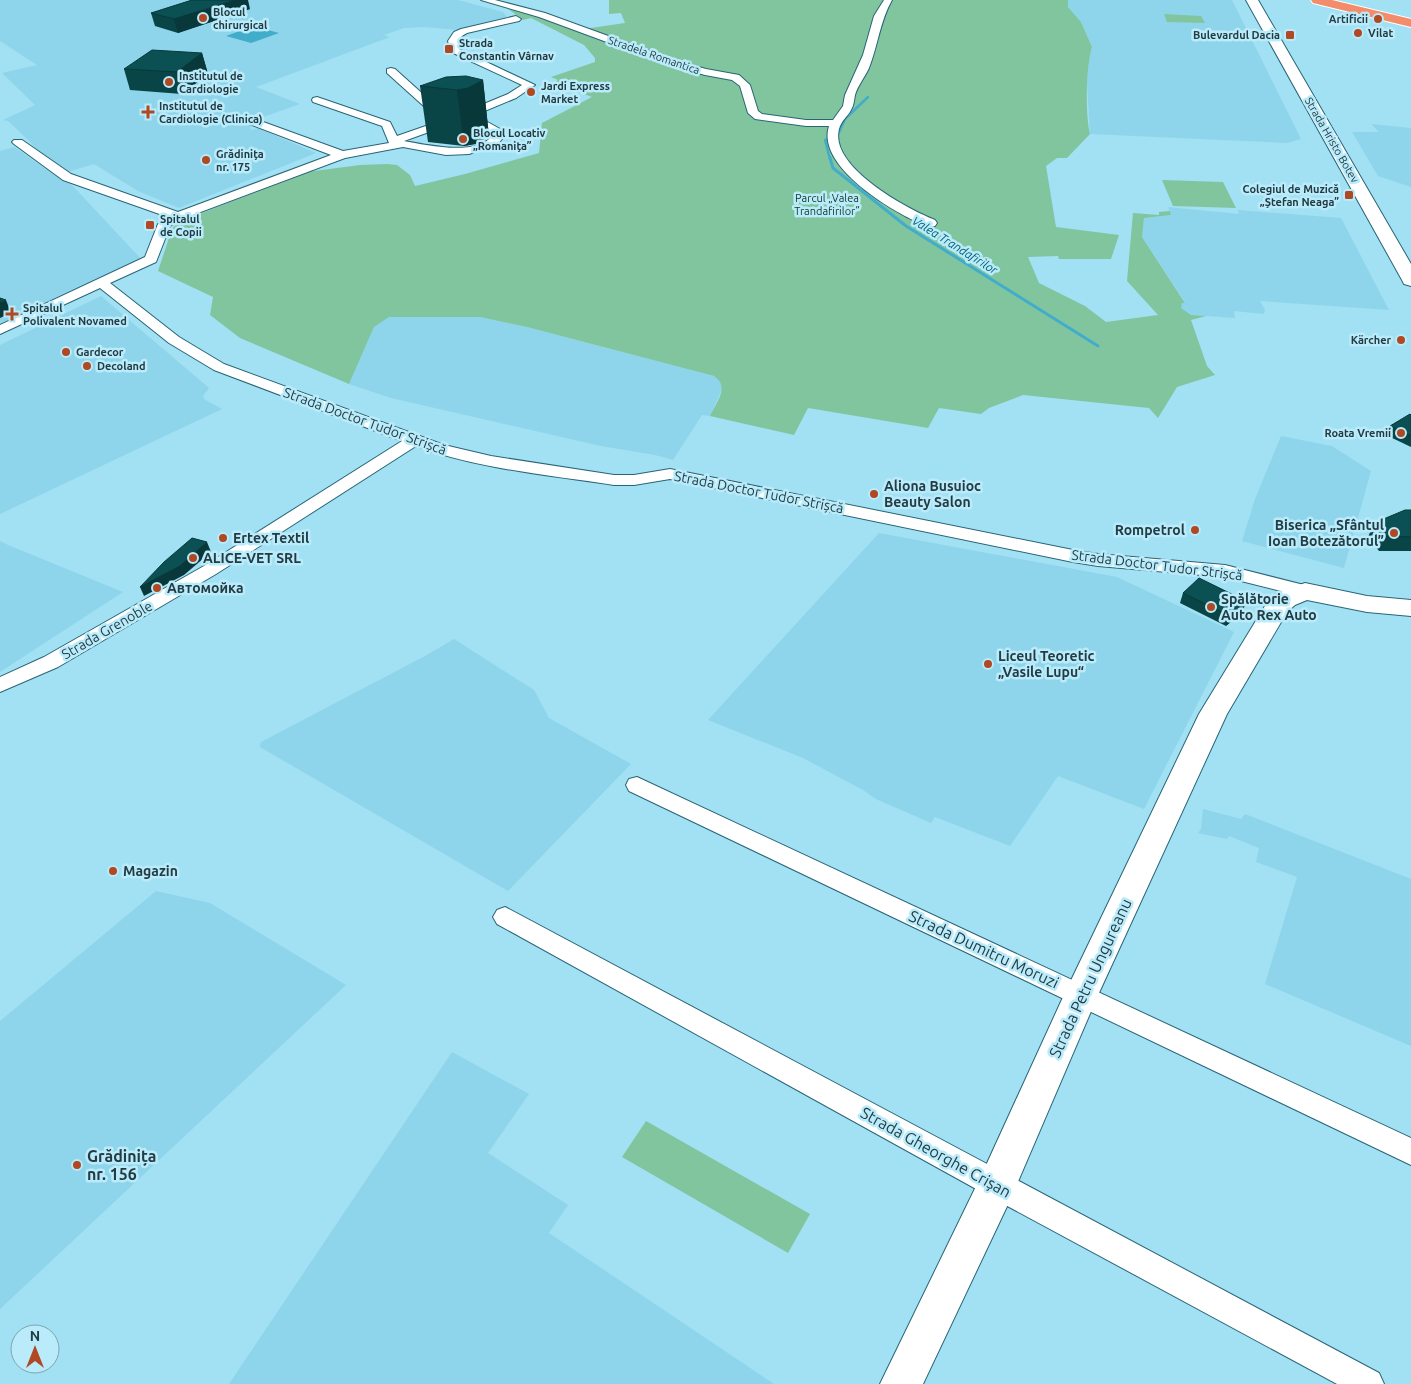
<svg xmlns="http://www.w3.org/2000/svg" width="1411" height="1384" font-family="Ubuntu,sans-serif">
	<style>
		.built { fill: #8ed5eb }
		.green { fill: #81c59f }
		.water { fill: #42adca }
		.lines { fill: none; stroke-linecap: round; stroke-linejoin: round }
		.stream-far1 { stroke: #42adca; stroke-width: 2.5 }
		.stream { stroke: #42adca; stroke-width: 3 }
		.street-casing { stroke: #286576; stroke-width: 2 }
		.secondary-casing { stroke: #286576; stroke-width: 2 }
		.highway-casing { stroke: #fff; stroke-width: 2 }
		.street { fill: #fff; fill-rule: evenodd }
		.secondary { fill: #fff; fill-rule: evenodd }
		.highway { fill: #f38c6b; fill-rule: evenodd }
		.wall { fill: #094547 }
		.shaded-wall { fill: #08383a }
		.building { fill: #0b5053; stroke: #08383a }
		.poi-dot { fill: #af4823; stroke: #baebfa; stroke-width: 2 }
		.labels { text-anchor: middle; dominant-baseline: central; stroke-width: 5; stroke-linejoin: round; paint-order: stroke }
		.far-poi-label { font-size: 11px; font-weight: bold; fill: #233c43; stroke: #baebfa; text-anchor: start }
		.far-street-label { font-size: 11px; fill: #233c43; stroke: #baebfa }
		.far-park-label { font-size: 11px; fill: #123624; stroke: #baebfa }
		.far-water-label { font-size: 12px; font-style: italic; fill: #005d71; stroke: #baebfa }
		.street-label { font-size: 14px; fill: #233c43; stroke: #baebfa }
		.poi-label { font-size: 14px; font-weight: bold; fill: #233c43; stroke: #baebfa; text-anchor: start }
		.near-street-label { font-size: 16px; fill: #233c43; stroke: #baebfa }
		.near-poi-label { font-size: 16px; font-weight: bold; fill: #233c43; stroke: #baebfa; text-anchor: start }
	</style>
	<rect width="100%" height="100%" fill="#a2e0f3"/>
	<g class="built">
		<polygon points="0,0 458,0 503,12 507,17 457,30 424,27 404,28 384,35 390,37 256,87 300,104 246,123 253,126 249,128 253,130 258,128 316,153 179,208 138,191 94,164 61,174 22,134 8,121 3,120 35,105 2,73 37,65 0,41"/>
		<polygon points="1068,0 1232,0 1301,139 1287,143 1090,134 1087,83 1089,60 1092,47 1081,22 1068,7"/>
		<polygon points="1371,124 1411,128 1411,187 1378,176 1352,132 1379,132"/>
		<polygon points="14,147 59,178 70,183 141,259 0,325 0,151"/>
		<polygon points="1168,207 1239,214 1238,210 1341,218 1389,310 1260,301 1265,310 1264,314 1234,311 1235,318 1191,315 1185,312 1180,308 1182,303 1185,302 1142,237 1144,218 1171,215"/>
		<polygon points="101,296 209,388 203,396 204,399 222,409 0,514 0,345"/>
		<polygon points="389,317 480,317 527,327 714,376 722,381 723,387 710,416 702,415 673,460 655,455 601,446 391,398 349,384 374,327"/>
		<polygon points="1281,436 1332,446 1371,471 1344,568 1242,541 1255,499"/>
		<polygon points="879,533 1117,577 1234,632 1144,809 1058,776 1010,846 935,817 931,823 876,799 863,790 803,758 708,720"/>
		<polygon points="0,541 8,545 123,592 0,672"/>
		<polygon points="454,639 534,690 549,718 631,764 508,891 260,747 261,742 425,656"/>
		<polygon points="1203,809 1241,819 1245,814 1411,879 1411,1046 1265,984 1297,877 1256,862 1259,848 1229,836 1227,839 1198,833 1201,829"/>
		<polygon points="156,891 210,903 346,985 0,1309 0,1021"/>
		<polygon points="452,1052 529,1094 488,1153 568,1205 549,1233 774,1384 229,1384"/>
	</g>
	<g class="green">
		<path d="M595 0H1068V7L1081 22 1092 47C1086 67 1085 114 1090 134L1067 158H1057L1046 166 1056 227 1119 235 1111 259H1059L1058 256 1028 257 1039 283 1085 306 1106 322 1158 315 1127 281 1133 213 1159 215V212L1170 211 1171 215 1144 218 1142 237 1185 303H1182L1181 308 1191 315 1206 316 1191 320 1207 366 1215 375 1177 387 1158 418 1149 408 1023 395 989 408 981 414 939 408 928 428 808 408 794 435 710 416C717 401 730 387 714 376L527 327 480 317H389L374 327 349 384 240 338 210 315 213 297 158 271 172 229 177 223 306 172 360 165 387 164 397 165 410 175 415 186 465 174 539 153 542 123 592 97 554 83 558 80 551 77 595 62V58L584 45 531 18 523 20 507 8 525 11 577 30 625 23 621 13 609 14V0Z"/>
		<polygon points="1164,14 1201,16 1205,23 1167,22"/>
		<polygon points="1162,180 1223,182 1236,208 1173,206"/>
		<polygon points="646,1121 810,1214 788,1253 622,1157"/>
	</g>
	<polygon class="water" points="253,26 279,33 251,43 226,36"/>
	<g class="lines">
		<g class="stream-far1">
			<polyline points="837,137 845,119 868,97"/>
			<polyline points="827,139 825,140 830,159"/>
		</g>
		<polyline class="stream" points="830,158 833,168 906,226 1098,346"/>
		<defs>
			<g id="street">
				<path d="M481 0H495L545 13 677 61 706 69 739 75 750 85 758 111 762 114 806 120H833L843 106 845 95 863 55 874 16 884 0H892C880 21 878 45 869 68 865 77 858 85 855 95 854 100 854 105 851 110 848 116 841 121 839 129 829 167 907 209 935 220L937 223 935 226C926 228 915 221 907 217 880 203 817 163 829 126H806L755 119 748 113 740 86 732 80 705 75 669 65 539 17Z"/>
				<path d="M516 16 521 19 519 21 467 33C459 37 458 40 459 49L535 85 516 98 475 115 500 129 505 135 498 144 469 154 446 155 403 147 345 158 182 219 170 226 156 262 110 283 179 337 224 364 444 445 491 456 614 475H634L670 469 1073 550 1098 554 1225 565 1312 587 1314 591 1312 595 1305 597 1225 577 1098 566 1073 562 670 479 634 485H614C548 475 479 469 416 446L216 574 58 667 0 692V677L44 657 204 566 402 441 214 370 169 343 100 288 0 334V325L145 257 158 224 168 217 63 180 14 144 12 142 14 140H22L71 174 178 212 331 155 247 123 246 121 247 119H255L343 151 389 143 382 126 313 102 312 100 313 98 317 97 390 122 397 136 446 119H454L455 121 454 123 404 141C427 145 477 157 493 135L462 117 461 115 462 113 508 94 522 85 451 52 448 41 454 32 461 29Z"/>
				<polygon points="391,68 395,69 435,105 449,108 450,110 449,112 427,109 387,73 387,69"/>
				<polygon points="637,777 1411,1138 1411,1165 629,791 626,785 629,779"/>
				<polygon points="505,907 1379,1373 1384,1384 1337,1384 987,1195 497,924 493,917 497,910"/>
			</g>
			<g id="secondary">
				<polygon points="1246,0 1258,0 1411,264 1411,286 1404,284 1402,280"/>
				<polygon points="1305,583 1367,596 1411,600 1411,616 1367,612 1307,600 1295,605 1287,612 1227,714 1098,995 1011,1198 923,1384 880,1384 983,1172 1064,995 1199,714 1268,601 1277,593"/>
			</g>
			<polygon id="highway" points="1311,0 1332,0 1411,19 1411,27 1313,3"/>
		</defs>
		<use href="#street" class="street-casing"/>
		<use href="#secondary" class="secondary-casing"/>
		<use href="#highway" class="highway-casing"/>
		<use href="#street" class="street"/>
		<use href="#secondary" class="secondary"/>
		<use href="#highway" class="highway"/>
	</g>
	<g class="wall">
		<polygon points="250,9 178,33 155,26 151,13"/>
		<polygon points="202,53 208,74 182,94 130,90 124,69"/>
		<polygon points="483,80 489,136 475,144 464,146 428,142 420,86"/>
		<polygon points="1411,415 1411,447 1386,435 1390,426"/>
		<polygon points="1411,510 1411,551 1379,551 1368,537 1374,523"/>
		<polygon points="1183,593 1243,611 1226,626 1180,603"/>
	</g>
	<g class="shaded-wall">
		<polygon points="235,0 248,0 250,9 178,33 174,19"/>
		<polygon points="202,53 208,74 182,94 177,72"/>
		<polygon points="483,80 489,136 475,144 464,146 457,90"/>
		<polygon points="6,300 11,313 0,318 0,303"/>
		<polygon points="207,542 211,552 184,575 144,596 140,587"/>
		<polygon points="1246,601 1243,611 1226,626 1230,616"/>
	</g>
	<g class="building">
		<polygon points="192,0 235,0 174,19 151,13"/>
		<polygon points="152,50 202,53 177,72 124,69"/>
		<polygon points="466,76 483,80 468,88 457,90 420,86 446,77"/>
		<polygon points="0,298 6,300 0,303"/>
		<polygon points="1410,414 1411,415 1411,436 1390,426"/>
		<polygon points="1405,510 1411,510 1411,537 1386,536 1374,523"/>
		<polygon points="192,538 207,542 180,566 140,587 164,562"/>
		<polygon points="1199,578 1246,601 1230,616 1183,593"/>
	</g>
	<g class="poi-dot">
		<circle cx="203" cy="18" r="5"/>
		<circle cx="1378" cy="19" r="5"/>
		<circle cx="1358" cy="33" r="5"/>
		<rect x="1285" y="30" width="10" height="10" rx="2.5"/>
		<rect x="444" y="44" width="10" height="10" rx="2.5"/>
		<circle cx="169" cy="82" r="5"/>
		<circle cx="531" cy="92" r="5"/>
		<path d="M145.5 104.5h5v5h5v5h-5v5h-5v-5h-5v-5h5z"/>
		<circle cx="463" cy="139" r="5"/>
		<circle cx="206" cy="160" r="5"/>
		<rect x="1344" y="190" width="10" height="10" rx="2.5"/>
		<rect x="145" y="220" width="10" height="10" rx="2.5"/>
		<path d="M9.5 306.5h5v5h5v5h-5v5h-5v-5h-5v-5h5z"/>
		<circle cx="1401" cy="340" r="5"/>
		<circle cx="66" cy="352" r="5"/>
		<circle cx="87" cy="366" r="5"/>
		<circle cx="1401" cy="433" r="5"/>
		<circle cx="874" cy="494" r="5"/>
		<circle cx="1195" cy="530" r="5"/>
		<circle cx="1394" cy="533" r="5"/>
		<circle cx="223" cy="538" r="5"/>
		<circle cx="193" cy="558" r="5"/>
		<circle cx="157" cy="588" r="5"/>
		<circle cx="1211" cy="607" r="5"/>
		<circle cx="988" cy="664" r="5"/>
		<circle cx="113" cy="871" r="5"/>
		<circle cx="77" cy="1165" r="5"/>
	</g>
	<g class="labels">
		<g class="far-poi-label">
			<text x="213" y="12">Blocul<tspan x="213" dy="13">chirurgical</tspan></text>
			<text x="1368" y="19" text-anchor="end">Artificii</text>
			<text x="1368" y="33">Vilat</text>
			<text x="1280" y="35" text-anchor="end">Bulevardul Dacia</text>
			<text x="459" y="43">Strada<tspan x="459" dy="13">Constantin Vârnav</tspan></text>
			<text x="179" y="76">Institutul de<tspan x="179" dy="13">Cardiologie</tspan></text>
			<text x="541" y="86">Jardi Express<tspan x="541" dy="13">Market</tspan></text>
			<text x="159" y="106">Institutul de<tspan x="159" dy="13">Cardiologie (Clinica)</tspan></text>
			<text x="473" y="133">Blocul Locativ<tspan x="473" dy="13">„Romanița”</tspan></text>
			<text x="216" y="154">Grădinița<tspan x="216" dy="13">nr. 175</tspan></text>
			<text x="1339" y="189" text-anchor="end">Colegiul de Muzică<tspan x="1339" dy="13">„Ștefan Neaga”</tspan></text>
			<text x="160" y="219">Spitalul<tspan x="160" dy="13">de Copii</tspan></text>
			<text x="23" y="308">Spitalul<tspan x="23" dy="13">Polivalent Novamed</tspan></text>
			<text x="1391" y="340" text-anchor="end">Kärcher</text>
			<text x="76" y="352">Gardecor</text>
			<text x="97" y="366">Decoland</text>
			<text x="1391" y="433" text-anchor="end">Roata Vremii</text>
		</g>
		<g class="far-street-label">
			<text transform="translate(654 55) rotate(19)">Stradela Romantica</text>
			<text transform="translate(1332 140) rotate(60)">Strada Hristo Botev</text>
		</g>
		<g class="far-park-label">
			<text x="827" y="198">Parcul „Valea<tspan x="827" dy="13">Trandafirilor”</tspan></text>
		</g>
		<g class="far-water-label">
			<text transform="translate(955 245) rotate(32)">Valea Trandafirilor</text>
		</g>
		<g class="street-label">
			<text transform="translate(365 421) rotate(20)">Strada Doctor Tudor Strișcă</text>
			<text transform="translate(759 492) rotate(11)">Strada Doctor Tudor Strișcă</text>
			<text transform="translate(1157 565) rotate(7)">Strada Doctor Tudor Strișcă</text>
			<text transform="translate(107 630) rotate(-30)">Strada Grenoble</text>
		</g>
		<g class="poi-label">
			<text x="884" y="486">Aliona Busuioc<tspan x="884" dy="16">Beauty Salon</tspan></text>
			<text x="1384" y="525" text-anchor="end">Biserica „Sfântul<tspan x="1384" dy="16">Ioan Botezătorul”</tspan></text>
			<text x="1185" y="530" text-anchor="end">Rompetrol</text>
			<text x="233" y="538">Ertex Textil</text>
			<text x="203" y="558">ALICE-VET SRL</text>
			<text x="167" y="588">Автомойка</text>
			<text x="1221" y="599">Spălătorie<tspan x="1221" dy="16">Auto Rex Auto</tspan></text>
			<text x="998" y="656">Liceul Teoretic<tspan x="998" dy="16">„Vasile Lupu“</tspan></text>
			<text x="123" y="871">Magazin</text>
		</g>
		<g class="near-street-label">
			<text transform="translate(984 949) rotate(25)">Strada Dumitru Moruzi</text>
			<text transform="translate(1090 978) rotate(-65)">Strada Petru Ungureanu</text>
			<text transform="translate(936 1152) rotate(29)">Strada Gheorghe Crișan</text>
		</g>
		<g class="near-poi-label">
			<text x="87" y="1156">Grădinița<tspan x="87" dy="18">nr. 156</tspan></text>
		</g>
	</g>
	<g transform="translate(35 1349)"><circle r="24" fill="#baebfa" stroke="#7ea5b1"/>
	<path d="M0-4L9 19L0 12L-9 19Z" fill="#af4823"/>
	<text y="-8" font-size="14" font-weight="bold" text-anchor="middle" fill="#233c43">N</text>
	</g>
</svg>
